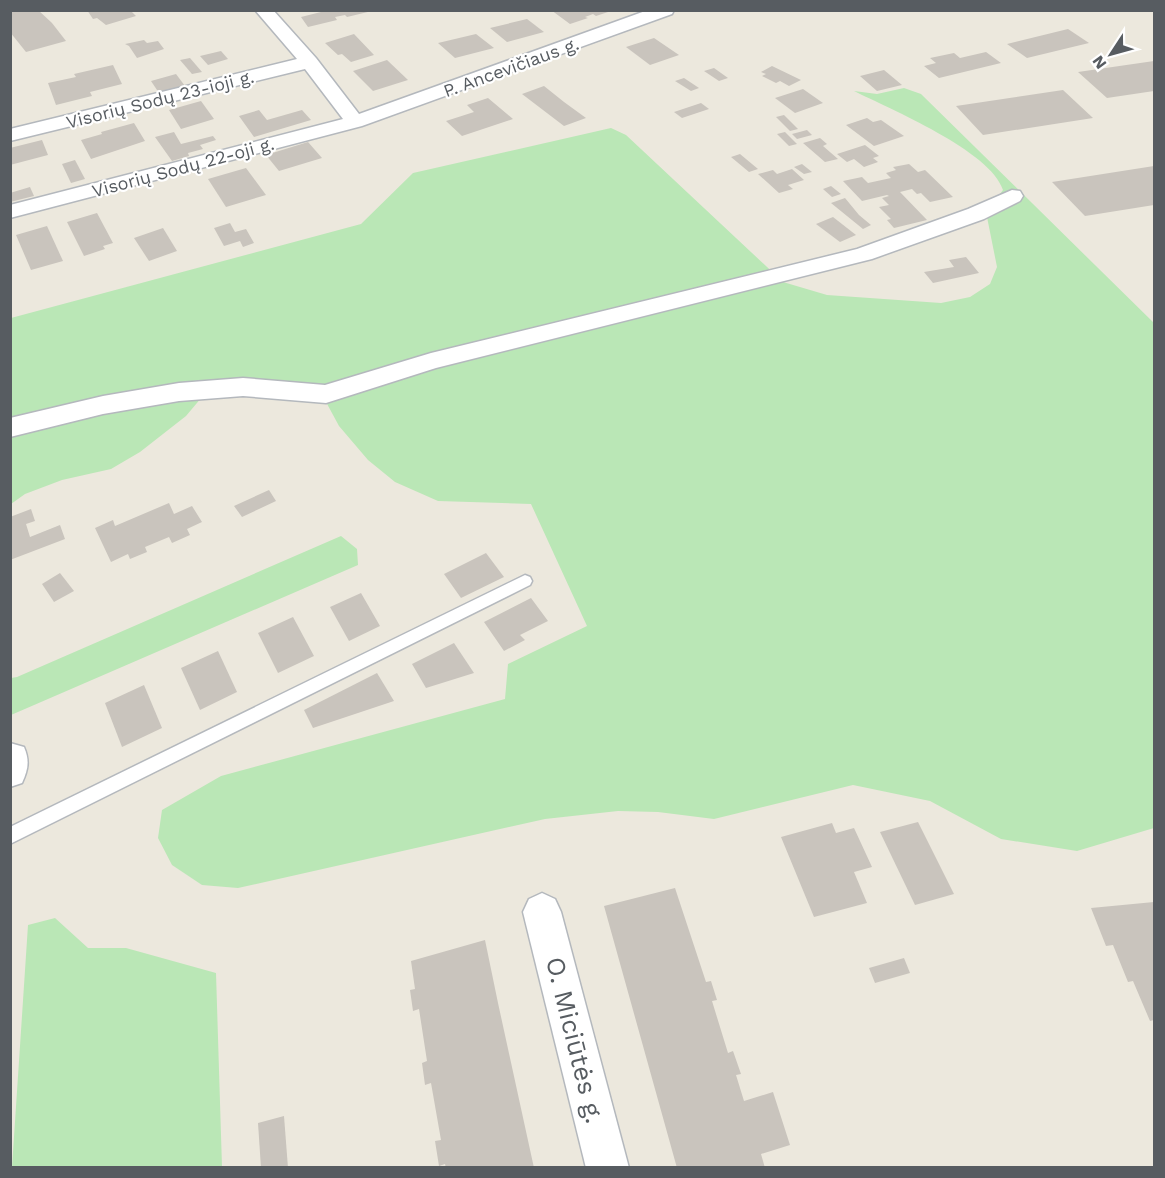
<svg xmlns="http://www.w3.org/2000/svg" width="1165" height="1178" font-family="'Work Sans',sans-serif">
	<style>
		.green { fill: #bae7b6 }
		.building { fill: #c9c4bd }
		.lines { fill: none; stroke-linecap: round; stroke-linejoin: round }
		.lane-casing { stroke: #b4b8bd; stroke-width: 3 }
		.street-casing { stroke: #b4b8bd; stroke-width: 3 }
		.lane { fill: #fff; fill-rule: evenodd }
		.street { fill: #fff; fill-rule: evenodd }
		.labels { text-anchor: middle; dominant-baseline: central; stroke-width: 4.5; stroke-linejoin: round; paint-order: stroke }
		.far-street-label { font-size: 18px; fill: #575c61; stroke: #fff }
		.near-street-label { font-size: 26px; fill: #575c61; stroke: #fff }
	</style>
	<rect width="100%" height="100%" fill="#ece8dd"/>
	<g class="green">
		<path d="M904 88 921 94 1154 323V828L1077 851 1001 839 930 801 853 785 714 819 658 812 618 811 545 819 238 888 202 885 172 865 158 838 162 810 221 776 505 699 508 664 587 626 531 504 438 501 395 482 368 460 339 426 319 389 255 379 202 397 186 416 140 452 111 469 62 480 25 494 11 504V318L361 224 413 173 611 128 626 135 783 282 827 295 941 303 970 297 990 284 997 267 986 212 1003 190C991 151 890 109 854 91L877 94Z"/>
		<polygon points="341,536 357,549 358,565 11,715 11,678 17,677"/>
		<polygon points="55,918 88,948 126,948 216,973 222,1167 12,1167 28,925"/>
	</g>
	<g class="building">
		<polygon points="10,10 38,10 52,23 66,41 26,52 10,32"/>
		<polygon points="87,10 130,10 136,16 106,25 97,18 93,19"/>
		<polygon points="329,10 372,10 372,11 347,17 345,15 335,17 337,20 308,27 301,17"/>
		<polygon points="551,10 611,10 611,11 596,16 593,14 585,17 588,18 570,24"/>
		<polygon points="527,19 544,32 507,42 490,28"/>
		<polygon points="1068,29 1089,43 1027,58 1007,44"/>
		<polygon points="354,34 374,55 351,62 342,54 338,55 325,43"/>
		<polygon points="476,34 494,48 455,58 438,43"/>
		<polygon points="654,38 679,55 650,65 626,47"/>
		<polygon points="144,40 147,43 158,41 164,49 137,58 129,46 125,44"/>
		<polygon points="221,51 228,59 208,65 200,56"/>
		<polygon points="986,52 1001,63 939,78 924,66 936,63 930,58 954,53 960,58"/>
		<polygon points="190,58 202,72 192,74 180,60"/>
		<polygon points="387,60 408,80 373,91 353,71"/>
		<polygon points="1154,61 1154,91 1107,98 1078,72"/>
		<polygon points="113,65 122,84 90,92 92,96 56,105 48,83 76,77 74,74"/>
		<polygon points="772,66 801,80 789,86 780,81 776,83 762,76 766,74 761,72"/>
		<polygon points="714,68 728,78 719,81 704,71"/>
		<polygon points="884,70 902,85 877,91 860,76"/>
		<polygon points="176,74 185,86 159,93 151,81"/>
		<polygon points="684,78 699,88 691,91 675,81"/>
		<polygon points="544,86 564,102 586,118 564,126 522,94"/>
		<polygon points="803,89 823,103 795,113 775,98"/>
		<polygon points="1063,90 1093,118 983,135 956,106"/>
		<polygon points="488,98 513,119 462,136 446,121 474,112 467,105"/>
		<polygon points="201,101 214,119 181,129 169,110"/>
		<polygon points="701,103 709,109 682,118 674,112"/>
		<polygon points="259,110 267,120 302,110 311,120 254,137 239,116"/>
		<polygon points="784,115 798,129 790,131 776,117"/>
		<polygon points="867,118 873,122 881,120 904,136 874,146 846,125"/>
		<polygon points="134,123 145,141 91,159 81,140 102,134 101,132"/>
		<polygon points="807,130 812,135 797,139 792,134"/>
		<polygon points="174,132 181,144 213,136 216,140 200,145 203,149 188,153 189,156 172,161 155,137"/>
		<polygon points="785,132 797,144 789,146 777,134"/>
		<polygon points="820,138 827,144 823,146 838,159 825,162 803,143"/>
		<polygon points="42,140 48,155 10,165 10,148"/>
		<polygon points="308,142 322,158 279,171 266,155"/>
		<polygon points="865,145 879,156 873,158 878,162 864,167 854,159 847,162 837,154"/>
		<polygon points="740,154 758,169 749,172 731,157"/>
		<polygon points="75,160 85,179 71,183 62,164"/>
		<polygon points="802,164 812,172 804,174 794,167"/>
		<polygon points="909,164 918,172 925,170 953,197 930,202 921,193 917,194 912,189 900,192 927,220 894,228 887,220 891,219 879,207 889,205 882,198 889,196 887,195 862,201 843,181 862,177 868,183 891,178 886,173 896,170 893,167"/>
		<polygon points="1154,166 1154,205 1085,216 1052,182"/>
		<polygon points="246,168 266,195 226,207 208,179"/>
		<polygon points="792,169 804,180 788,185 793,189 779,193 758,174 773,170 777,174"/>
		<polygon points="831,186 841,194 832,197 823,189"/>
		<polygon points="30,187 34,196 10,202 10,193"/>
		<polygon points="845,198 859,215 871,225 863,229 831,203"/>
		<polygon points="97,213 113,243 103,246 105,249 84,256 67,222"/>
		<polygon points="833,217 856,235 840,242 816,224"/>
		<polygon points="230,223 235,232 246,229 254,243 243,247 240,241 224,246 214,228"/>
		<polygon points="47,226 63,261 31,270 16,235"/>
		<polygon points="163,228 177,251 149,261 134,238"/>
		<polygon points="966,257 979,273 933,283 924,272 954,267 949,260"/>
		<polygon points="269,490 276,501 242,517 234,506"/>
		<polygon points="169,503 174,514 192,506 202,522 187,529 190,535 172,543 169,537 145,547 147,552 130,559 128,554 111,562 95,528 113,520 115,526"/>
		<polygon points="31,509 35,521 26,524 30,537 60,525 65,539 10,560 10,517"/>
		<polygon points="486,553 504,577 461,598 444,574"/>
		<polygon points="60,573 74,591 54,602 42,584"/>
		<polygon points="361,593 380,626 349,641 330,607"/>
		<polygon points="531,598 548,621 520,635 525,640 504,651 484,622"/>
		<polygon points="293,617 314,656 278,673 258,633"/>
		<polygon points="454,643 474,673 426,688 412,664"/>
		<polygon points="218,651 237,692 200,710 181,668"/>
		<polygon points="377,673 394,701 313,728 304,710"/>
		<polygon points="144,685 162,728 122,747 105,703"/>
		<polygon points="918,822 954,894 915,905 880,832"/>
		<polygon points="832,823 836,833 854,828 872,867 854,872 867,903 814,917 781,837"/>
		<polygon points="675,888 706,982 711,981 717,1000 712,1001 728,1053 733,1051 741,1074 736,1075 744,1101 773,1092 790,1145 761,1154 765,1168 677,1168 604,906"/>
		<polygon points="1154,902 1154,1020 1150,1021 1133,981 1128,982 1113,945 1106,946 1091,908"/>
		<polygon points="485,940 498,1003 534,1168 446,1168 445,1164 439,1166 435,1141 441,1140 431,1083 425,1085 422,1063 427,1061 419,1009 413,1011 410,990 415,989 411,961"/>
		<polygon points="904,958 910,973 875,983 869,968"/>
		<polygon points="284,1116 288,1168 261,1168 258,1123"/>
	</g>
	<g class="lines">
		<defs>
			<polygon id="lane" points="525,575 530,577 532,581 530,585 10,844 10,827"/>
			<g id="street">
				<polygon points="255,10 273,10 316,58 359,114 648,10 674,10 672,14 362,126 10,218 10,205 343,119 305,69 10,141 10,129 297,59"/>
				<polygon points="1012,190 1020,191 1023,196 1020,201 984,219 872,259 436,368 326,403 243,396 179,401 103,414 10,437 10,418 103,396 179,383 243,378 325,385 431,353 857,249 968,209"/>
				<path d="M10 743 24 747C30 761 28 770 22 783L10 787Z"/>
				<polygon points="542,893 555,899 561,912 629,1168 586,1168 523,912 529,899"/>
			</g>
		</defs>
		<use href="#lane" class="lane-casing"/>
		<use href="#street" class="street-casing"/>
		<use href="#lane" class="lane"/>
		<use href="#street" class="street"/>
	</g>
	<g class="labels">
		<g class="far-street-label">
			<text transform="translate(511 67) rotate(-20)">P. Ancevičiaus g.</text>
			<text transform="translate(160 99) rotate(-14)">Visorių Sodų 23-ioji g.</text>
			<text transform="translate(183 167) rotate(-15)">Visorių Sodų 22-oji g.</text>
		</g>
		<g class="near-street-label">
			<text transform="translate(575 1040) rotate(76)">O. Miciūtės g.</text>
		</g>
	</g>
	<rect width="1165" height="1178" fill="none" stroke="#575c61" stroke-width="24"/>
	<g transform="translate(1111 54) rotate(234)" stroke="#ffffff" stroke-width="4.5" paint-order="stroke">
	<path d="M0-4.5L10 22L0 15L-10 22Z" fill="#575c61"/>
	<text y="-9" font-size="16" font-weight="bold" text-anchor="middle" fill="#575c61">N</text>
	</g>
</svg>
